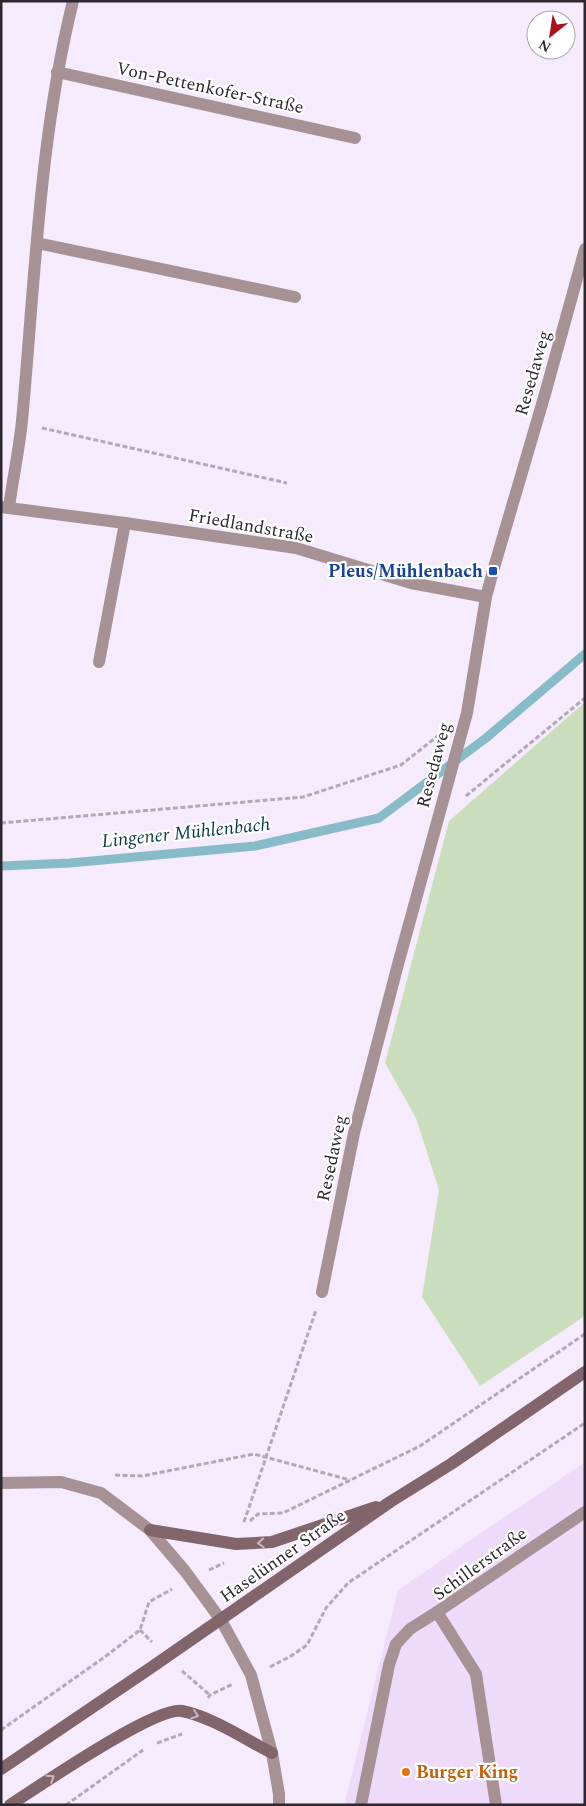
<svg xmlns="http://www.w3.org/2000/svg" width="586" height="1806" font-family="Spectral,serif">
	<style>
		.built { fill: #eedbfa }
		.green { fill: #cadebe }
		.lines { fill: none; stroke-linecap: round; stroke-linejoin: round }
		.stream { stroke: #87bbc8; stroke-width: 9 }
		.path { stroke: #b2a8b8; stroke-width: 3; stroke-dasharray: 5 2.5; stroke-linecap: butt }
		.lane { stroke: #a69195; stroke-width: 12 }
		.street { stroke: #a69195; stroke-width: 12 }
		.secondary { stroke: #82646b; stroke-width: 12 }
		.oneway { stroke: #c7b9bc }
		.transit-dot { fill: #1a4fb4; stroke: #fff; stroke-width: 2 }
		.food-dot { fill: #e8710a; stroke: #fff; stroke-width: 2 }
		.labels { text-anchor: middle; dominant-baseline: central; stroke-width: 4.5; stroke-linejoin: round; paint-order: stroke }
		.street-label { font-size: 18px; fill: #2d2730; stroke: #fff }
		.transit-label { font-size: 18px; font-weight: bold; fill: #164399; stroke: #fff; text-anchor: end }
		.food-label { font-size: 18px; font-weight: bold; fill: #c56008; stroke: #fff; text-anchor: start }
		.water-label { font-size: 19px; font-style: italic; fill: #0b3b46; stroke: #fff }
	</style>
	<rect width="100%" height="100%" fill="#f6eafd"/>
	<polygon class="built" points="585,1462 585,1805 344,1805 398,1590"/>
	<polygon class="green" points="585,702 585,1316 480,1386 422,1297 439,1190 416,1118 385,1063 449,821"/>
	<g class="lines">
		<polyline class="stream" points="1,866 70,863 255,846 379,818 486,738 585,654"/>
		<g class="path">
			<polyline points="42,428 287,483"/>
			<polyline points="466,796 585,698"/>
			<polyline points="1,823 303,797 401,765 439,735"/>
			<polyline points="115,1475 142,1476 254,1454 350,1480"/>
			<polyline points="250,1521 258,1514 283,1513 420,1446 585,1334"/>
			<polyline points="244,1522 316,1310"/>
			<polyline points="209,1570 224,1563"/>
			<polyline points="140,1630 152,1642"/>
			<polyline points="270,1667 291,1656 307,1645 326,1608 348,1583 585,1423"/>
			<polyline points="182,1671 210,1695"/>
			<polyline points="208,1698 210,1695 233,1684"/>
			<polyline points="1,1730 106,1656 140,1630 149,1602 172,1589"/>
			<polyline points="157,1743 182,1734"/>
			<polyline points="66,1805 143,1750"/>
		</g>
		<g class="lane">
			<polyline points="361,1805 389,1665 396,1644 410,1629 437,1612"/>
			<polyline points="496,1805 476,1674 437,1612 585,1512"/>
		</g>
		<g class="street">
			<polyline points="57,72 355,138"/>
			<polyline points="37,243 295,297"/>
			<polyline points="1,507 125,523 296,548 411,583 486,597"/>
			<path d="M9 507C13 478 19 450 22 421 35 280 39 139 73 1"/>
			<polyline points="99,662 125,523"/>
			<polyline points="322,1292 354,1133 397,968 467,713 486,597 493,571 545,394 585,249"/>
			<polyline points="1,1483 61,1482 101,1493 150,1530 185,1571 221,1620 251,1675 272,1753 279,1794 279,1805"/>
		</g>
		<g class="secondary">
			<polyline points="150,1530 236,1544 272,1542 376,1507"/>
			<polyline points="1,1769 149,1669 390,1502 451,1464 585,1372"/>
			<path d="M10 1805C38 1787 155 1706 182 1711 212 1717 245 1739 272 1753"/>
		</g>
	</g>
	<defs><path id="oneway-chevron" d="M-2-3.5L2.5 0L-2 3.5" fill="none" stroke-width="1.6" stroke-linecap="round" stroke-linejoin="round" transform="scale(1.25)"/></defs>
	<g class="oneway">
		<use href="#oneway-chevron" transform="translate(261 1543) rotate(177)"/>
		<use href="#oneway-chevron" transform="translate(195 1715) rotate(19)"/>
		<use href="#oneway-chevron" transform="translate(51 1778) rotate(-33)"/>
	</g>
	<rect class="transit-dot" x="488" y="566" width="10" height="10" rx="2.5"/>
	<circle class="food-dot" cx="406" cy="1772" r="5"/>
	<g class="labels">
		<g class="street-label">
			<text transform="translate(210 88) rotate(12)">Von-Pettenkofer-Straße</text>
			<text transform="translate(533 373) rotate(-74)">Resedaweg</text>
			<text transform="translate(251 526) rotate(10)">Friedlandstraße</text>
			<text transform="translate(434 765) rotate(-75)">Resedaweg</text>
			<text transform="translate(332 1158) rotate(-78)">Resedaweg</text>
			<text transform="translate(283 1556) rotate(-35)">Haselünner Straße</text>
			<text transform="translate(480 1564) rotate(-36)">Schillerstraße</text>
		</g>
		<g class="transit-label">
			<text x="483" y="571">Pleus/Mühlenbach</text>
		</g>
		<g class="food-label">
			<text x="416" y="1772">Burger King</text>
		</g>
		<g class="water-label">
			<text transform="translate(186 833) rotate(-6)">Lingener Mühlenbach</text>
		</g>
	</g>
	<rect width="586" height="1806" fill="none" stroke="#2d2730" stroke-width="5"/>
	<g transform="translate(551 35) rotate(210)"><circle r="24" fill="#ffffff" stroke="#aba9ac"/>
	<path d="M0-4L9 19L0 12L-9 19Z" fill="#a8131e"/>
	<text y="-8" font-size="14" font-weight="bold" text-anchor="middle" fill="#2d2730">N</text>
	</g>
</svg>
